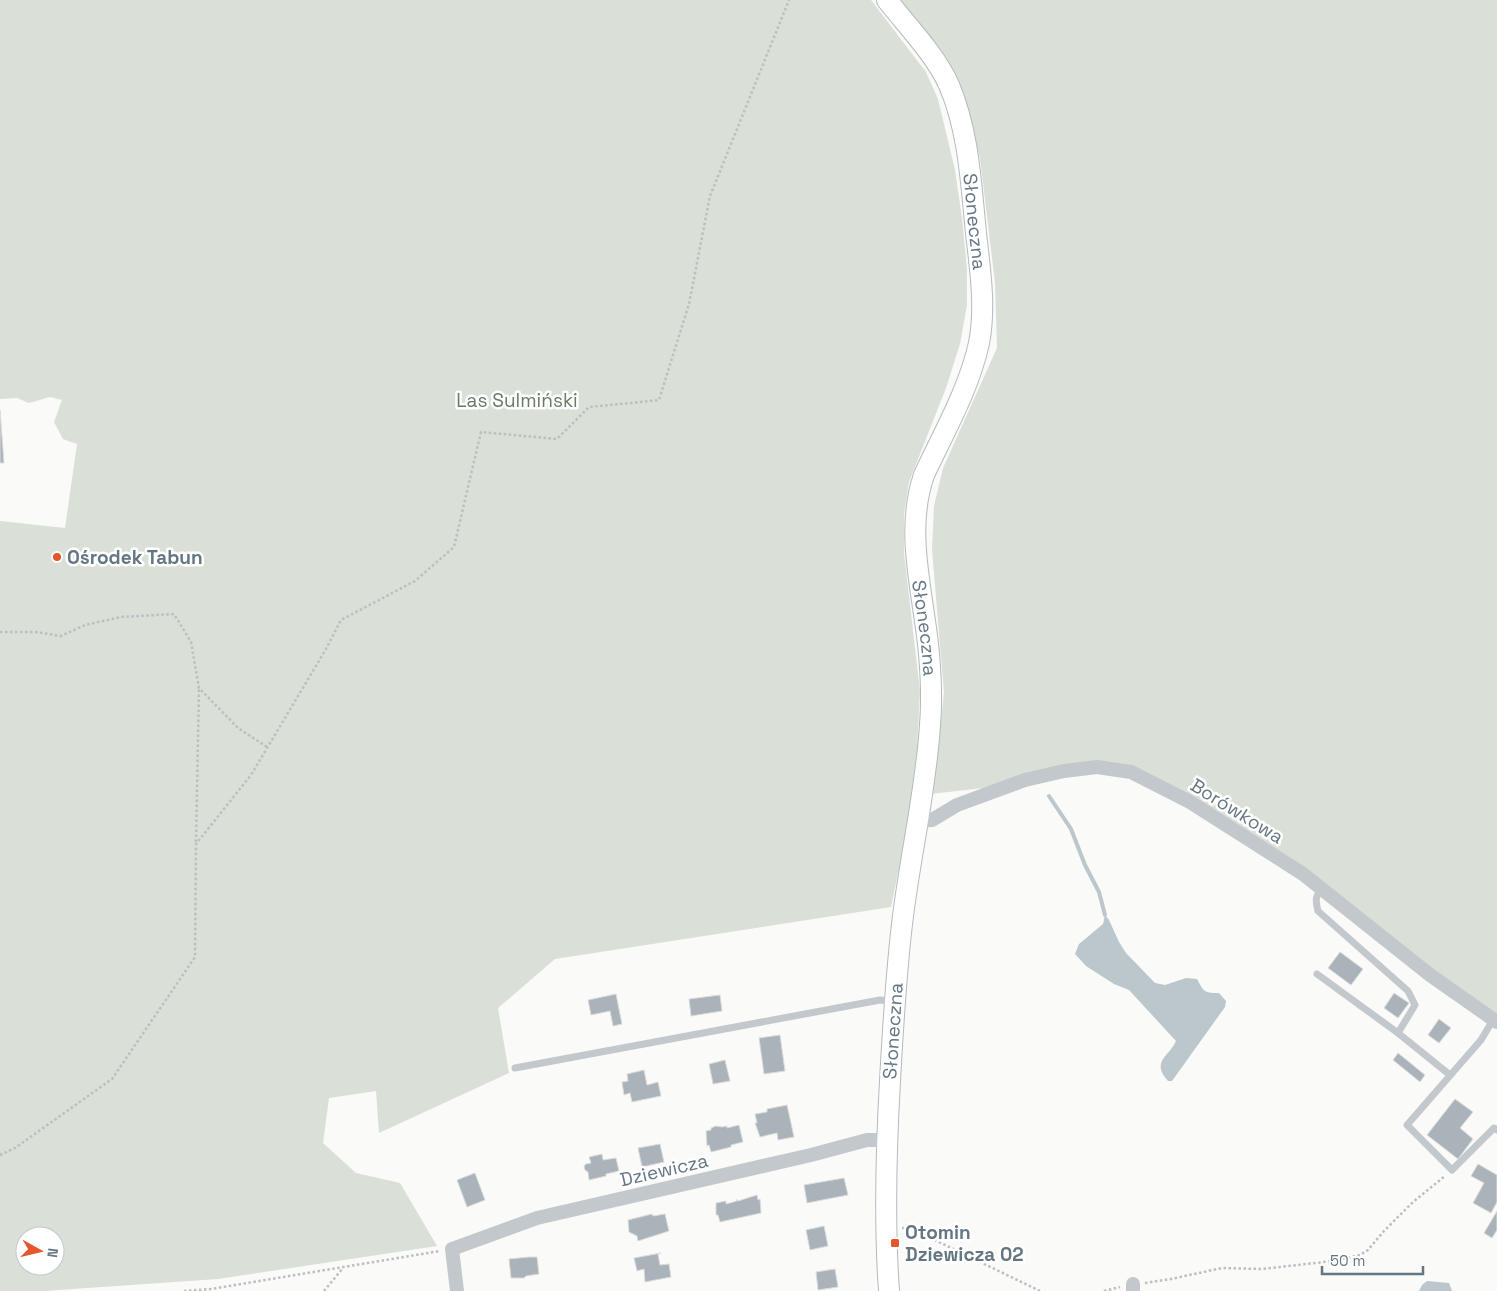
<svg xmlns="http://www.w3.org/2000/svg" width="1497" height="1291" font-family="'Space Grotesk',sans-serif">
	<style>
		.green { fill: #dadfd7; fill-rule: evenodd }
		.water { fill: #bbc7cb }
		.lines { fill: none; stroke-linecap: round; stroke-linejoin: round }
		.stream { stroke: #bbc7cb; stroke-width: 4 }
		.building { fill: #aab3b9; stroke: #dcdcda }
		.secondary-casing { stroke: #b3babf; stroke-width: 22 }
		.path { stroke: #bbbfc2; stroke-width: 2.5; stroke-dasharray: 2.5 2.5; stroke-linecap: butt }
		.lane { stroke: #c3c8cc; stroke-width: 7 }
		.street { stroke: #c3c8cc; stroke-width: 14 }
		.secondary { stroke: #fff; stroke-width: 20 }
		.poi-dot { fill: #e4572e; stroke: #fff; stroke-width: 2 }
		.labels { text-anchor: middle; dominant-baseline: central; stroke-width: 5; stroke-linejoin: round; paint-order: stroke }
		.street-label { font-size: 19px; fill: #657683; stroke: #fff }
		.park-label { font-size: 19px; fill: #687a64; stroke: #fff }
		.poi-label { font-size: 19px; font-weight: bold; fill: #657683; stroke: #fff; text-anchor: start }
	</style>
	<rect width="100%" height="100%" fill="#fafaf8"/>
	<g class="green">
		<path d="M0 0H871L926 72 938 99 955 170 962 218 967 269V305L960 344 946 388 909 482 904 514V553L920 691 917 752 906 834 891 907 555 959 498 1008 509 1073 379 1133 376 1091 329 1098 323 1143 356 1173 400 1183 437 1246 218 1279 44 1291H0V521L65 528 77 444 63 439 54 422 62 400 50 397 29 403 17 398 0 399ZM25 1236H55V1266H25Z"/>
		<polygon points="900,0 1497,0 1497,1016 1200,803 1093,762 984,788 930,794 936,766 944,693 932,549 934,506 943,468 997,348 995,283 980,158 960,85 932,40"/>
	</g>
	<g class="water">
		<path d="M1105 915 1109 920 1119 942 1126 953 1155 983 1165 985 1186 978 1197 979C1204 992 1204 993 1219 993L1226 1001 1225 1007 1172 1081H1168C1150 1061 1170 1056 1176 1041L1129 990 1114 984 1086 966 1075 954 1079 944 1103 924Z"/>
		<polygon points="1427,1281 1449,1283 1452,1291 1419,1291 1422,1285"/>
	</g>
	<g class="lines">
		<polyline class="stream" points="1049,796 1071,829 1085,865 1099,892 1105,915"/>
	</g>
	<g class="building">
		<polygon points="0,410 4,463 0,463"/>
		<polygon points="1340,952 1363,969 1351,985 1328,968"/>
		<polygon points="1394,993 1409,1003 1398,1018 1384,1008"/>
		<polygon points="616,994 622,1024 613,1026 610,1011 591,1015 588,1000"/>
		<polygon points="720,995 722,1011 691,1016 689,999"/>
		<polygon points="1439,1019 1451,1028 1439,1043 1428,1035"/>
		<polygon points="780,1035 785,1071 764,1074 759,1038"/>
		<polygon points="1398,1053 1425,1075 1420,1082 1393,1060"/>
		<polygon points="725,1060 730,1081 713,1084 709,1064"/>
		<polygon points="644,1070 647,1085 658,1082 661,1096 632,1102 630,1093 624,1095 622,1082 628,1081 627,1074"/>
		<polygon points="1455,1099 1473,1112 1460,1128 1473,1139 1458,1159 1427,1135"/>
		<polygon points="787,1105 794,1137 778,1140 777,1133 760,1137 755,1123 757,1123 755,1114 767,1112 767,1109"/>
		<polygon points="739,1125 743,1142 731,1145 731,1147 711,1152 709,1145 707,1146 706,1131 711,1130 711,1128 716,1126 722,1127 727,1126 727,1128"/>
		<polygon points="660,1144 664,1162 642,1167 638,1148"/>
		<polygon points="602,1154 603,1160 616,1158 619,1171 606,1174 606,1176 589,1180 588,1172 585,1170 584,1166 586,1164 591,1163 589,1157"/>
		<polygon points="1478,1164 1497,1175 1497,1202 1491,1213 1473,1203 1484,1183 1471,1176"/>
		<polygon points="475,1173 485,1200 467,1207 457,1180"/>
		<polygon points="844,1178 848,1195 807,1203 804,1185"/>
		<polygon points="757,1195 758,1200 760,1199 761,1213 720,1222 718,1215 716,1215 716,1203 726,1201 726,1204 737,1201 736,1199 738,1201"/>
		<polygon points="1497,1211 1497,1230 1492,1238 1484,1233"/>
		<polygon points="652,1214 653,1216 665,1214 669,1231 638,1241 637,1236 629,1232 628,1220"/>
		<polygon points="824,1226 828,1246 810,1250 806,1230"/>
		<polygon points="661,1253 658,1254 660,1265 669,1264 671,1277 645,1282 644,1269 637,1271 634,1258"/>
		<polygon points="529,1257 537,1257 539,1274 526,1276 524,1278 511,1278 509,1259"/>
		<polygon points="835,1269 838,1287 818,1290 816,1272"/>
	</g>
	<g class="lines">
		<defs>
			<g id="secondary">
				<path id="s1" d="M887 0C908 27 935 54 949 85 969 132 971 184 976 233 980 269 986 307 979 343 969 389 944 432 924 475 904 533 924 595 929 654 931 677 932 702 930 725 926 789 911 852 903 916 896 971 893 1026 890 1081 886 1151 884 1221 889 1291"/>
			</g>
		</defs>
		<use href="#secondary" class="secondary-casing"/>
		<g class="path">
			<polyline points="0,632 36,632 61,636 85,625 121,617 174,614 191,642 199,688 238,728 267,747"/>
			<polyline points="196,842 199,688"/>
			<polyline points="0,1155 15,1148 112,1079 195,957 196,844 251,775 326,649 341,620 415,581 454,547 481,432 557,439 589,407 659,400 689,304 710,196 789,0"/>
			<polyline points="902,1228 910,1228 1040,1291"/>
			<polyline points="1145,1283 1171,1279 1222,1268 1262,1269 1333,1261 1360,1255 1368,1250 1384,1231 1413,1202 1445,1176"/>
			<polyline points="184,1291 211,1289 440,1251"/>
			<polyline points="324,1291 343,1268"/>
			<polyline points="1104,1291 1120,1287"/>
		</g>
		<g class="lane">
			<path d="M1322 889C1314 897 1316 902 1318 911L1408 991 1415 1005 1398 1033 1450 1075"/>
			<polyline points="1317,974 1398,1033"/>
			<polyline points="1493,1020 1481,1040 1407,1125 1452,1170 1494,1128 1497,1130"/>
			<polyline points="515,1068 880,1000 894,1001"/>
		</g>
		<g class="street">
			<polyline points="917,821 932,820 957,805 1025,780 1064,771 1097,767 1131,772 1190,802 1303,874 1430,975 1497,1022"/>
			<polyline points="1133,1284 1133,1291"/>
			<polyline points="457,1291 452,1249 537,1218 811,1155 867,1140 887,1140"/>
		</g>
		<use href="#secondary" class="secondary"/>
	</g>
	<g class="poi-dot">
		<circle cx="57" cy="557" r="5"/>
		<rect x="890" y="1238" width="10" height="10" rx="2.5"/>
	</g>
	<g class="labels">
		<g class="street-label">
			<text stroke="none"><textPath href="#s1" startOffset="245">Słoneczna</textPath></text>
			<text stroke="none"><textPath href="#s1" startOffset="665">Słoneczna</textPath></text>
			<text transform="translate(1237 811) rotate(32)">Borówkowa</text>
			<text transform="translate(893 1031) rotate(-86)">Słoneczna</text>
			<text transform="translate(664 1170) rotate(-13)">Dziewicza</text>
		</g>
		<g class="park-label">
			<text x="517" y="400">Las Sulmiński</text>
		</g>
		<g class="poi-label">
			<text x="67" y="557">Ośrodek Tabun</text>
			<text x="905" y="1232">Otomin<tspan x="905" dy="22">Dziewicza 02</tspan></text>
		</g>
	</g>
	<g transform="translate(40 1251) rotate(98)"><circle r="24" fill="#ffffff" stroke="#c1c8cd"/>
	<path d="M0-4L9 19L0 12L-9 19Z" fill="#e4572e"/>
	<text y="-8" font-size="14" font-weight="bold" text-anchor="middle" fill="#657683">N</text>
	</g>
	<path d="M1322 1266v8h101v-8" fill="none" stroke="#657683" stroke-width="2.5"/>
	<text x="1330" y="1266" font-size="15" fill="#657683" stroke="#ffffff" stroke-width="4" paint-order="stroke">50 m</text>
</svg>
